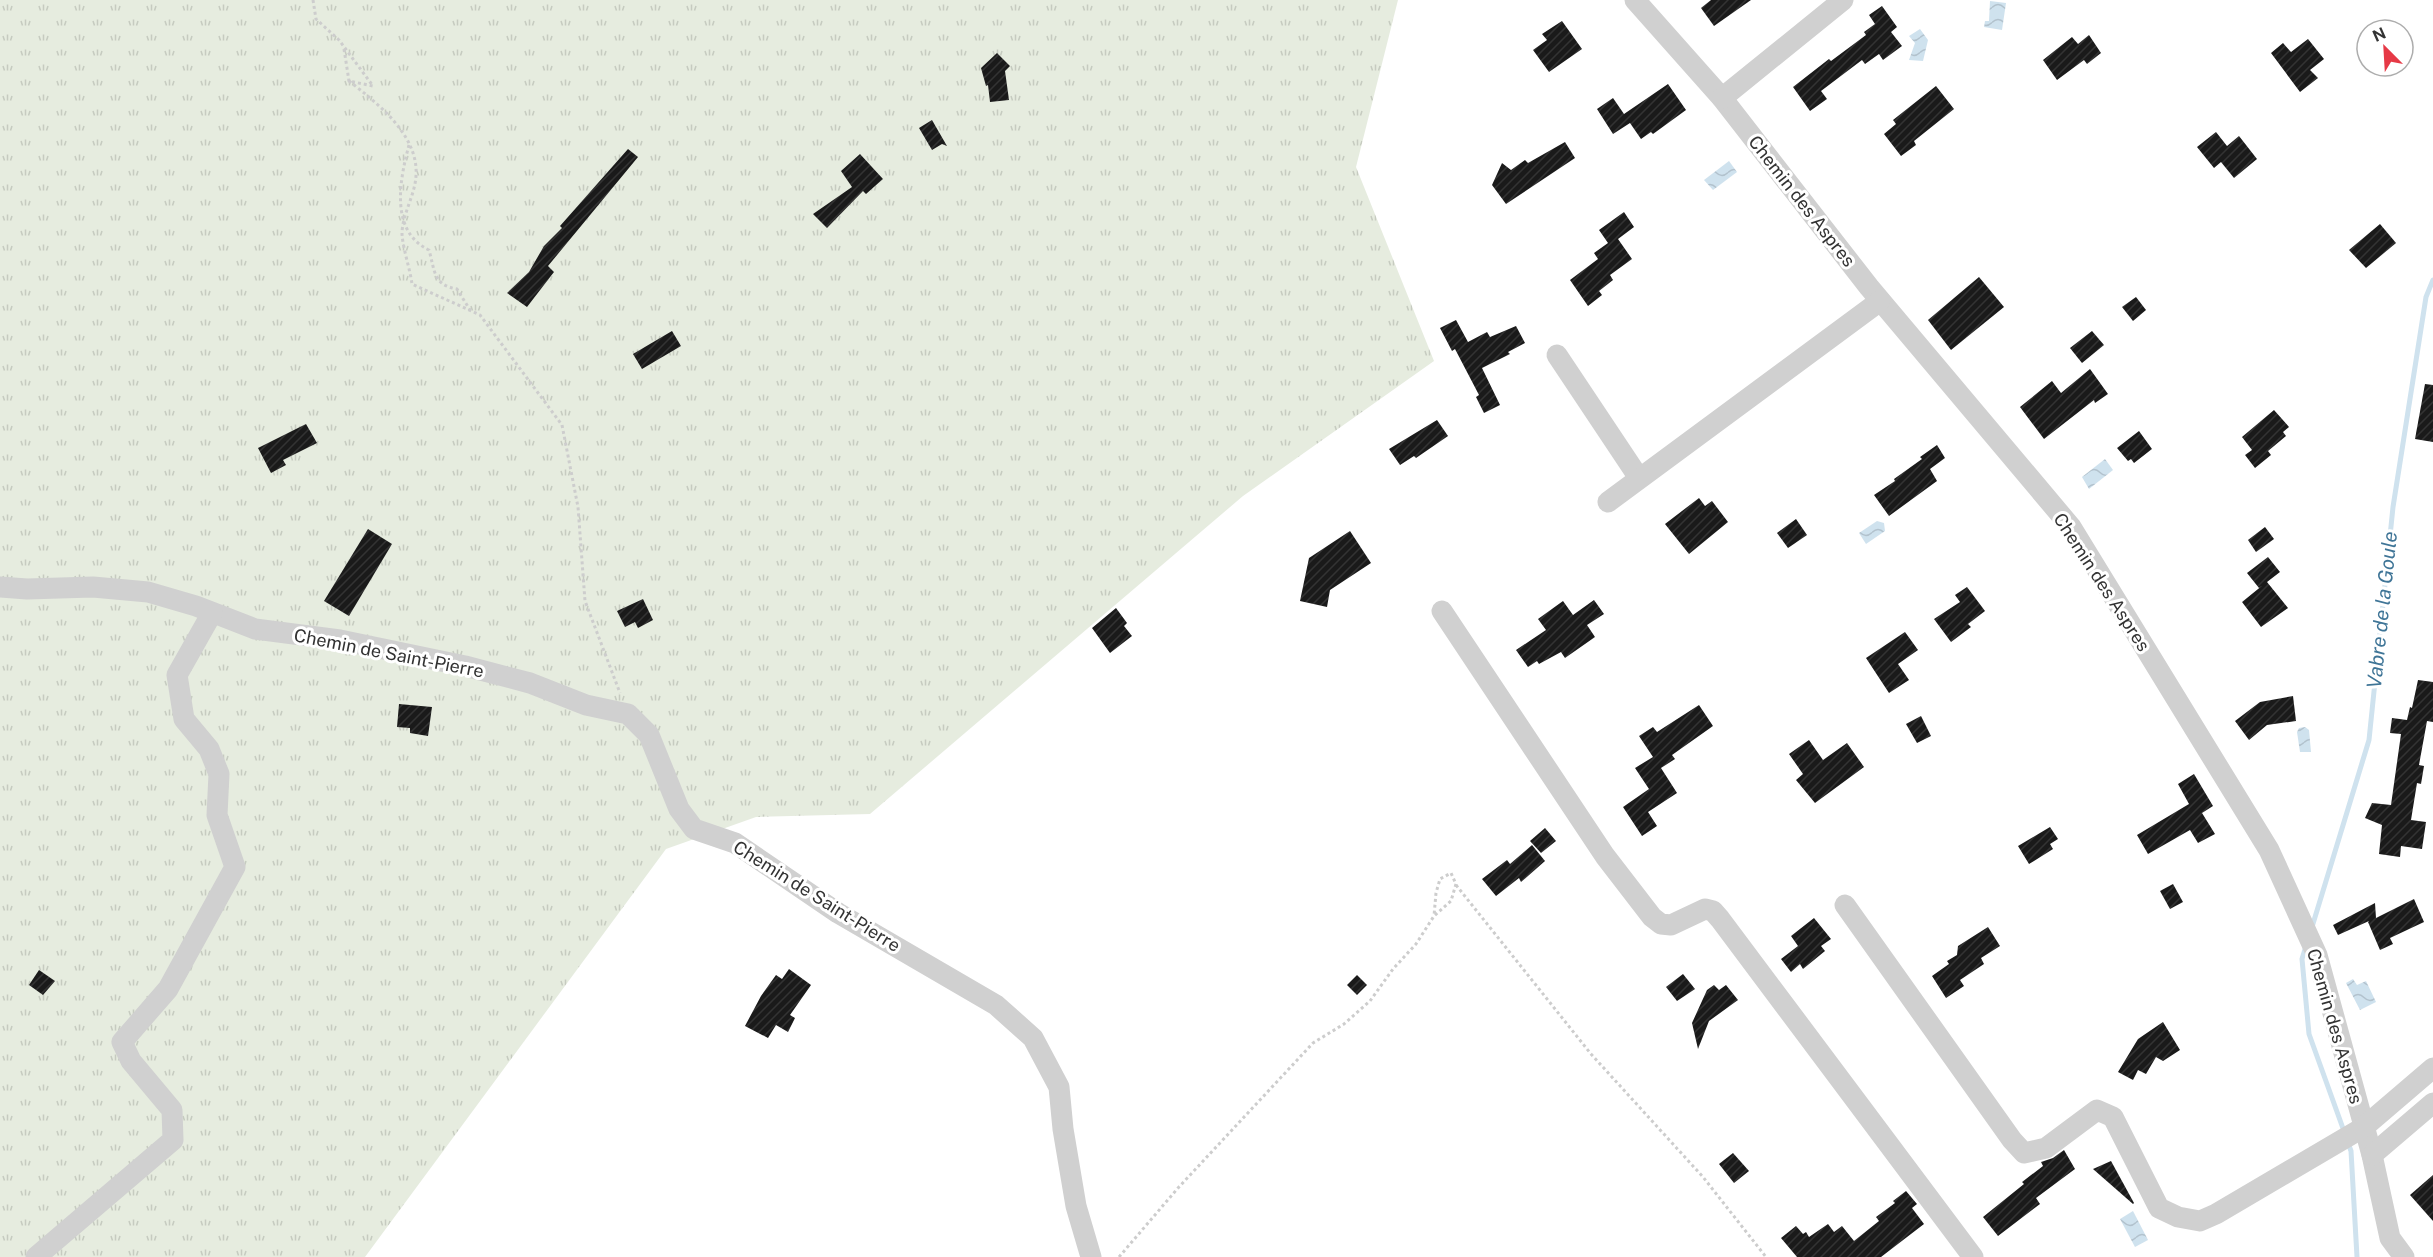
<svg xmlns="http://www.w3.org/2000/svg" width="2433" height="1257" font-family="'Public Sans',sans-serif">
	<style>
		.grass { fill: url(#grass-tufts) }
		.water { fill: url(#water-waves) }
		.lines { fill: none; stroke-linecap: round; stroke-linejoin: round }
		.stream { stroke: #cfe2ee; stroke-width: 5 }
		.building { fill: url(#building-hatch) }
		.path { stroke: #cdcdcd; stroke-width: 3; stroke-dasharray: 3 3; stroke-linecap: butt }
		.minor { stroke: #d0d0d0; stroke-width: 21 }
		.labels { text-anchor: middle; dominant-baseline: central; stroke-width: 6; stroke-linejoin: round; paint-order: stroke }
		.street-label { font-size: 18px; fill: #333; stroke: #fff }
		.water-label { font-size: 20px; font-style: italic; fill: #3f7597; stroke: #fff }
	</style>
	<defs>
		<pattern id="grass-tufts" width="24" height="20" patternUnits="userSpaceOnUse" patternTransform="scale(1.5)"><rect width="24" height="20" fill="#e6ecdf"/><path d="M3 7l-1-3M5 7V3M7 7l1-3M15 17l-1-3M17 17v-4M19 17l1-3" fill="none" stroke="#c6cbc0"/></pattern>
		<pattern id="water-waves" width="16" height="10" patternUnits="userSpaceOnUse" patternTransform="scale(1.5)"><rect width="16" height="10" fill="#cfe2ee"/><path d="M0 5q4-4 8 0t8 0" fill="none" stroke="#b2c2cd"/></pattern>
		<pattern id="building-hatch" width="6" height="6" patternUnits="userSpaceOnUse" patternTransform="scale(1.5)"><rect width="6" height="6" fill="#1a1a1a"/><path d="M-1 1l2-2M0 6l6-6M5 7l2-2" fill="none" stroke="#333"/></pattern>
	</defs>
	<rect width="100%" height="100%" fill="#fff"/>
	<polygon class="grass" points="0,0 1398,0 1356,167 1434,361 1243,496 870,814 756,817 666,849 365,1257 0,1257"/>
	<g class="water">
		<polygon points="1990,1 2006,3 2002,30 1984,27 1985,21 1989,21"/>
		<polygon points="1920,29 1928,40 1923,61 1909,60 1915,43 1909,36"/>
		<polygon points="1729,161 1737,172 1713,190 1704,180"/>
		<polygon points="2105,459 2113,470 2089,489 2082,477"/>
		<polygon points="1877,521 1884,523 1885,531 1866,544 1859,533"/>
		<polygon points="2305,727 2309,730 2311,752 2300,752 2297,732 2299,728"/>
		<polygon points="2353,979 2357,985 2366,981 2376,1002 2360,1010 2346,983"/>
		<polygon points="2133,1211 2148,1240 2135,1247 2120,1219"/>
	</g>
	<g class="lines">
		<g class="stream">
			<polyline points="2312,927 2369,740 2393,507 2426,297 2433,280"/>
			<polyline points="2306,946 2302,959 2309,1034 2345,1134"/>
			<polyline points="2348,1143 2351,1151 2357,1257"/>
		</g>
	</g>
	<g class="building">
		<polygon points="1711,0 1751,0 1714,26 1701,8"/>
		<polygon points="1882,6 1897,27 1891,32 1902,46 1883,60 1879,54 1865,64 1862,60 1821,91 1827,99 1810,111 1793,87 1829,59 1831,61 1866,35 1864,32 1875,24 1869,15"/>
		<polygon points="1562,21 1582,49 1549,72 1533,50 1547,40 1542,34"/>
		<polygon points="2089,35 2101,53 2087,64 2084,60 2057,80 2043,60 2072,37 2078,44"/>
		<polygon points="2308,39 2324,59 2310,70 2318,78 2300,92 2271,53 2283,43 2291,52"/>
		<polygon points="997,53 1010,66 1005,71 1009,100 990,102 988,85 986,86 981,68"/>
		<polygon points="1668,84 1686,110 1653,134 1651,132 1641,139 1630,123 1613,134 1597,109 1613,98 1624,114"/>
		<polygon points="1936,86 1954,109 1914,141 1916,145 1901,156 1884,134 1896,124 1893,120"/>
		<polygon points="932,120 936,127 947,146 942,144 932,150 919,128"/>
		<polygon points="2216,132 2227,146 2239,136 2257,159 2234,178 2221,162 2214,168 2197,147"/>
		<polygon points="1565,142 1575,158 1506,204 1492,185 1502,163 1511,170 1525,160 1528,163"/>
		<polygon points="628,149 638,157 548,266 554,272 527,307 507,293 529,272 544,246 562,228 560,226"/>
		<polygon points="860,154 883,179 866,194 863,191 827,228 813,214 852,187 841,171"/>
		<polygon points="1624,212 1634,227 1618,239 1632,259 1610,275 1613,280 1599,291 1602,295 1588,306 1570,280 1598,259 1594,253 1608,243 1599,230"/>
		<polygon points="2380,224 2396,243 2366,268 2349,250"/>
		<polygon points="1979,277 2004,307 1951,350 1928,320"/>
		<polygon points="2136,297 2146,310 2133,321 2122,307"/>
		<polygon points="1456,320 1468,342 1487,332 1490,337 1516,326 1525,343 1508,352 1510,354 1482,368 1500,405 1484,413 1476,397 1479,395 1455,349 1452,351 1440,328"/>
		<polygon points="672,331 681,346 642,369 633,354"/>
		<polygon points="2092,331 2104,345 2082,363 2070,348"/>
		<polygon points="2090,369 2108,394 2095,403 2094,400 2044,439 2020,407 2052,381 2061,393"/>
		<polygon points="2425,384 2433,385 2433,442 2415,439"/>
		<polygon points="2274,410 2289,427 2283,432 2286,436 2268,451 2271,455 2255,468 2245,455 2252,450 2242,437"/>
		<polygon points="1437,420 1448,436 1416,458 1414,456 1400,465 1389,449"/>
		<polygon points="306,424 317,443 283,460 286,465 271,473 258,448"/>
		<polygon points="2139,431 2152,449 2134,463 2131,459 2128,461 2117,448"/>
		<polygon points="1937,445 1945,458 1930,469 1937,481 1889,516 1874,495 1895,481 1894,479 1922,459 1920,457"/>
		<polygon points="1699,498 1705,506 1712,501 1728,522 1689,554 1665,524"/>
		<polygon points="1796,519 1807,535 1788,548 1777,533"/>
		<polygon points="2265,527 2274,539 2256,552 2248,540"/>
		<polygon points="368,529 392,544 349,616 324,601"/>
		<polygon points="1350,531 1371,563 1330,590 1327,607 1300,601 1309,558"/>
		<polygon points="2268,557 2280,572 2267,582 2288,608 2261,627 2242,602 2263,585 2259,588 2247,573"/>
		<polygon points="1967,587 1985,611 1968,624 1971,627 1951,642 1934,619 1960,602 1955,595"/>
		<polygon points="643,599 653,620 638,628 635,622 625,627 617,611"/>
		<polygon points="1594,600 1604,614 1587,625 1595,637 1565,658 1561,652 1539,664 1537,661 1528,667 1516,650 1546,630 1538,619 1563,601 1573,615"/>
		<polygon points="1116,608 1127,623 1124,626 1132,636 1110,653 1092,628"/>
		<polygon points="1905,632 1918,650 1898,664 1909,680 1889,693 1866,658"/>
		<polygon points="2418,680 2433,682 2433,722 2427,721 2419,765 2424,766 2421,784 2417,783 2411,820 2426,822 2422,849 2401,846 2400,857 2379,854 2382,825 2365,818 2372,803 2391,805 2401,734 2390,733 2392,718 2407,720 2410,707 2412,708"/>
		<polygon points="2293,696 2296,721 2267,725 2249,740 2235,721 2260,702"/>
		<polygon points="399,704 432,707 428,736 410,733 410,728 397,727"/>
		<polygon points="1699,705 1713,726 1672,755 1675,759 1661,768 1677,793 1648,812 1657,826 1642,836 1623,807 1649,789 1635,768 1653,757 1639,736 1653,727 1657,732"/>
		<polygon points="1921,716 1931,736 1917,743 1906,724"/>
		<polygon points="1809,740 1823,760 1847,743 1864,767 1815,803 1796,780 1803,774 1789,754"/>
		<polygon points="2194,774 2213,806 2202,813 2215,834 2198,843 2190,830 2148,854 2137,835 2189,804 2178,784"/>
		<polygon points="2050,827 2058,839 2050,844 2053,849 2029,864 2018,846"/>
		<polygon points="1545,828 1556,841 1541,853 1530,841"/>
		<polygon points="1532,845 1545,861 1521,882 1519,878 1496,896 1482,879 1507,860 1510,864"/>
		<polygon points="2173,884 2183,902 2170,909 2160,891"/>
		<polygon points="2414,899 2424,922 2390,938 2393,944 2380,950 2368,922 2369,921 2338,935 2333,925 2375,903 2376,918"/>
		<polygon points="1814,918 1831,939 1821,946 1825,951 1803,969 1800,964 1791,972 1781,959 1798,946 1791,936"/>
		<polygon points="1988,927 2000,946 1981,958 1984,964 1960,980 1964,986 1946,998 1932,976 1949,964 1947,961 1957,955 1958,946"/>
		<polygon points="789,969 811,985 790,1015 795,1018 788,1032 776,1025 768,1038 745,1026 761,996 776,975 782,979"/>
		<polygon points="39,970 55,981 43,995 29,985"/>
		<polygon points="1683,974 1695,989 1677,1001 1666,987"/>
		<polygon points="1357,975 1367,985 1357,995 1347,985"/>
		<polygon points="1714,985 1719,990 1726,985 1738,1000 1709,1021 1698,1049 1692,1023 1707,990"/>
		<polygon points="2163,1022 2180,1050 2163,1061 2156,1057 2146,1074 2138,1070 2133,1080 2118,1072 2138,1039"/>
		<polygon points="2064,1150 2075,1169 2036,1198 2040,1204 1998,1236 1983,1217 2024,1184 2022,1182 2043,1166 2041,1162 2053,1158"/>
		<polygon points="1733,1153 1749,1171 1734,1183 1719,1164"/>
		<polygon points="2111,1161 2134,1203 2133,1204 2093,1169"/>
		<polygon points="2433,1175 2433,1221 2410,1195"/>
		<polygon points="1906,1191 1917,1204 1912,1208 1924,1224 1881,1257 1797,1257 1781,1238 1796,1226 1803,1234 1806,1232 1809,1237 1828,1224 1834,1232 1842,1226 1854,1241 1879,1221 1876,1217 1895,1203 1893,1201"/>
	</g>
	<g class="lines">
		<g class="path">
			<path d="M313 0 316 19 339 40 373 86 349 81C377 103 419 135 416 176 415 195 402 215 402 234 403 249 410 269 412 284L480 315 562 425 578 507 585 601 620 693"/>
			<polyline points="344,49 349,81"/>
			<path d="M409 145C400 179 389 231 429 250 435 271 433 285 457 289L470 310"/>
			<polyline points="1456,885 1591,1054 1703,1177 1766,1257"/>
			<polyline points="1119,1257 1178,1188 1313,1043 1344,1024 1370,1001 1393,969 1416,944 1434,916 1451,901 1456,884 1451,873 1440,879 1436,893 1434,916"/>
		</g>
		<g class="minor">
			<polyline points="1635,0 1722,98 1869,287 2071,527 2269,850 2317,955 2372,1155 2390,1238 2404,1257"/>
			<polyline points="1722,98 1843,0"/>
			<polyline points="1557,355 1639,478"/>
			<polyline points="1608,502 1880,301"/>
			<polyline points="0,587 27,589 93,587 148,592 196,606 255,629 340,640 465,666 530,683 586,705 628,714 649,735 679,809 694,829 735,843 838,913 996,1005 1033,1038 1059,1087 1063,1129 1076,1206 1091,1257"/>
			<polyline points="1442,611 1605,856 1652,917 1661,924 1671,925 1705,909 1713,911 1720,919 1973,1257"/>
			<polyline points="1845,905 2012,1140 2024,1153 2046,1148 2097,1110 2113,1117 2159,1208 2178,1217 2200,1221 2216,1214 2364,1127 2433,1068"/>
			<polyline points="2372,1155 2433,1103"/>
			<polyline points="36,1257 173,1140 172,1110 131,1061 122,1042 168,989 235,867 217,815 219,774 209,749 184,719 177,675 212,613"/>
		</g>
	</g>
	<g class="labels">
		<g class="street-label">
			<text transform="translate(1802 201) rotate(52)">Chemin des Aspres</text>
			<text transform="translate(2102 582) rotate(57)">Chemin des Aspres</text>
			<text transform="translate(389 653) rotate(11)">Chemin de Saint-Pierre</text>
			<text transform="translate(817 896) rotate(32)">Chemin de Saint-Pierre</text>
			<text transform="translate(2335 1026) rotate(74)">Chemin des Aspres</text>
		</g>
		<g class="water-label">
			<text transform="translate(2382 610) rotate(-84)">Vabre de la Goule</text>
		</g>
	</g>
	<g transform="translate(2385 48) rotate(336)"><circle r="28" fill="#ffffff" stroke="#adadad" stroke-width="1.5"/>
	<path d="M0-4.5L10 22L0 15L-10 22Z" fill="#e63946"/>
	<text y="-9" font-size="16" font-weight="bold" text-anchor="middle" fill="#333333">N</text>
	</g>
</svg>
